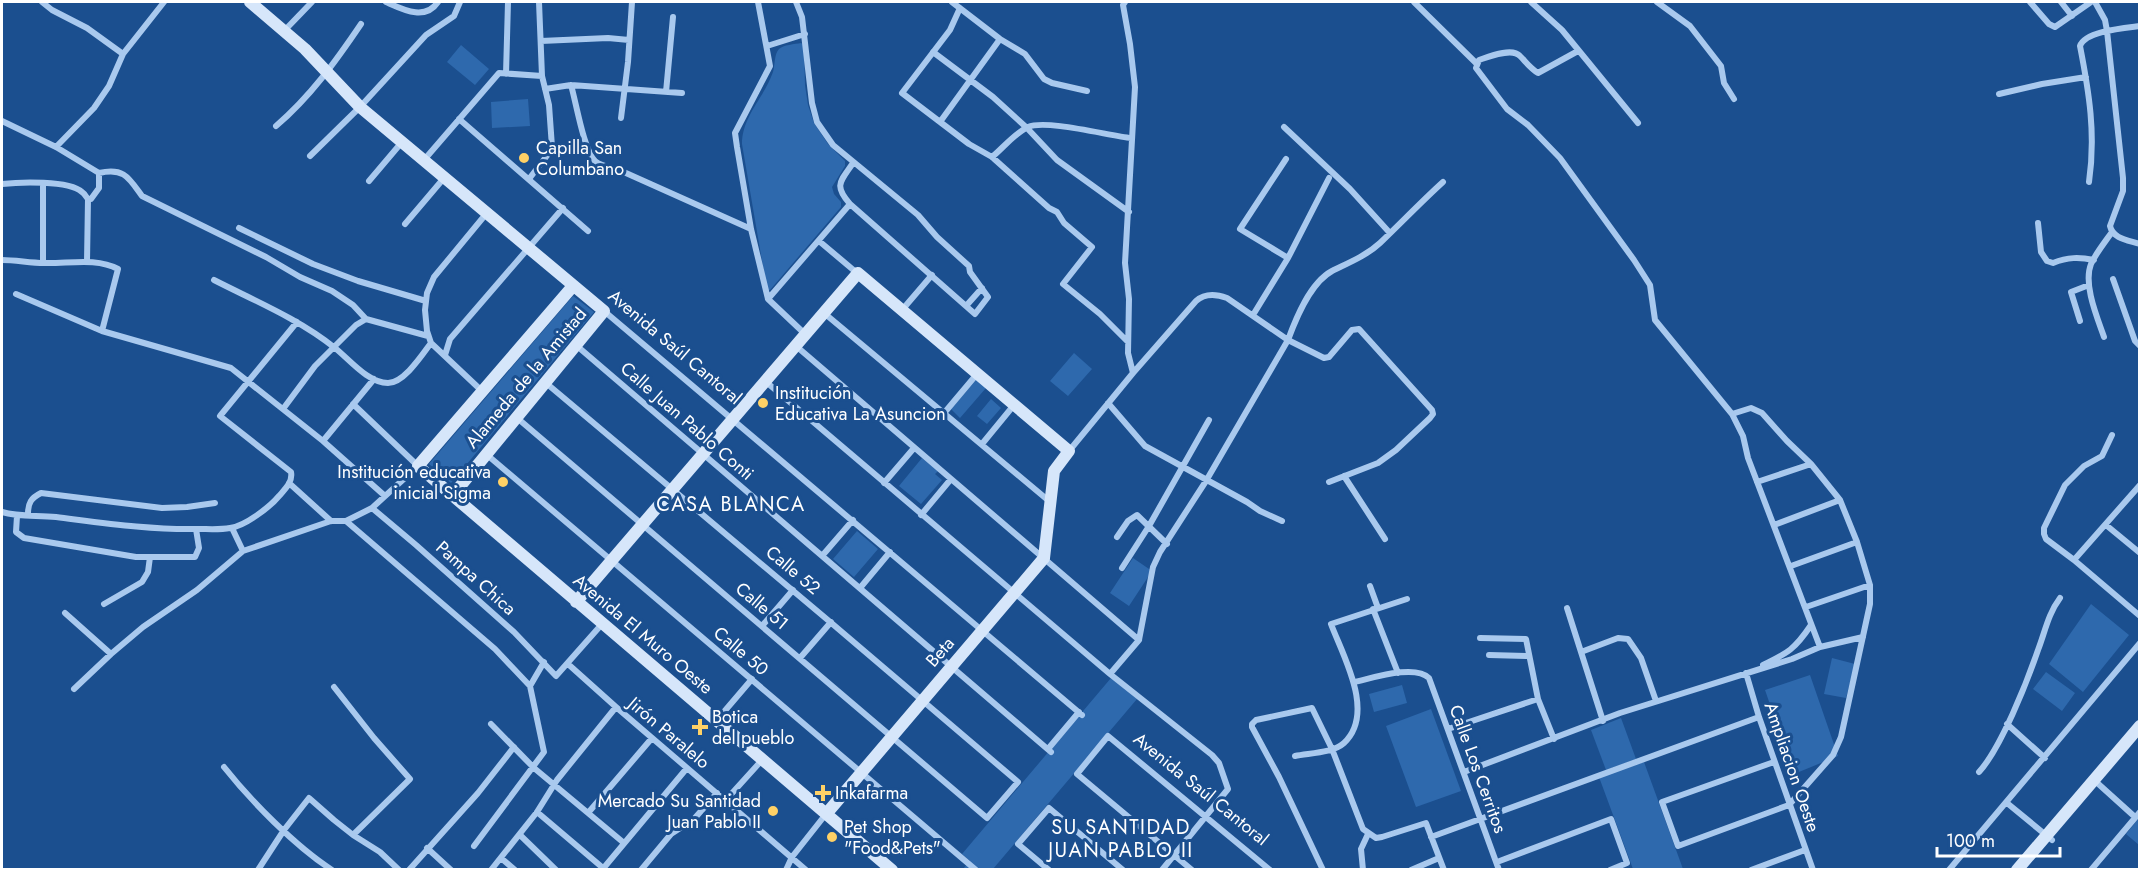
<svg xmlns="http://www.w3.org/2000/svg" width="2141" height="871" font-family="Jost,sans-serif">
  <rect width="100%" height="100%" fill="#1b4f8f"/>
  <path fill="#2e69ad" d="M801,43l3,2 1,40 3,20 6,18 14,21 17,17v5l-13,21 2,7 7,8v5l-71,83h-3l-25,-146c0,-28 22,-46 31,-72 2,-6 1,-18 6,-23 4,-4 16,-5 22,-6z
    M461,45l28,24 -14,16 -28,-23z
    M528,99l2,27 -38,2 -1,-26z
    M573,296l21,16 -143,171 -22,-19z
    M1074,353l18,16 -24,27 -18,-15z
    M976,380l10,8 -26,30 -9,-9z
    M991,399l10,9 -14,16 -10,-8z
    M922,458l16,13 -3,3 7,6 -21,24 -22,-18z
    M857,531l21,18 -24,28 -21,-18z
    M1133,558l19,13 -23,35 -19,-13z
    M2091,604l38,31 -46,57 -34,-28z
    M1832,658l23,6 -9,34 -22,-4z
    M2046,672l29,21 -13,18 -29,-22z
    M1810,675l28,81 -44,18 -29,-84z
    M1111,678l26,21 -144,170h-30l7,-8 -8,-7z
    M1402,685l5,18 -33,9 -5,-18z
    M1431,709l30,82 -45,16 -30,-81z
    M1621,718l15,41 -30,11 -15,-40z
    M1644,762l39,107h-50l-34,-92z
    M2139,818v27l-13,-11z"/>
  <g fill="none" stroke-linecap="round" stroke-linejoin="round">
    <path stroke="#a9c9ee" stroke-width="6" d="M42,2l10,8 35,18 36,26
      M386,2c18,8 39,19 52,0
      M758,2l12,64 -35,67 2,14 14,82 17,70 37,35
      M796,2l6,15 10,86 5,19 16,23 85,70 19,22 32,29 1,6 18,25 -13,17 -125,-110c-17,-19 -9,-23 3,-41
      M952,2l48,37 25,15 19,25 8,4 35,8
      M1125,2l-2,3 7,39 5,43 -10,176 4,36 -1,54 5,20
      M1414,2l62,61
      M1531,2l31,28 76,93
      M1657,2l33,24 31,40 3,17 10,16
      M2030,2l19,22 6,3 36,-25
      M2061,2l11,14
      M2095,2l10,18 2,11 16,147v13l-13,35c3,13 18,14 30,18
      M960,8l-10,22 -48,63 67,51 23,13 57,51 8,4 7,11 28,24 -29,37 37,30 28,28
      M284,31l28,-29
      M541,41l67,-3 21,2
      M767,46l38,-12
      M1578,51l-40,22c-8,-5 -12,-11 -18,-17 -8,-9 -32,1 -41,4l-3,8 31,41 21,16 32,33 74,102 16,25 5,35 77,94 11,22 5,22 72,189
      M933,52l60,45 34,31 30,32 72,52
      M506,74l2,-72
      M571,85c5,17 13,66 24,76 6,5 15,6 22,8l134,60
      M545,89l26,-4 111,8
      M666,92l7,-75
      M1999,94l43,-10 44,-7
      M621,118l7,-56 4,-60
      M459,119l129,112
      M2,121l54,26 43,26v15l-8,11h-3
      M940,122l60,-83
      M276,126c34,-29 60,-65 85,-102
      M1284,127l66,62 39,43
      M56,147l38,-39 15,-22 14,-32 41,-52
      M310,156l50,-49 66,-72 28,-19 6,-14
      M992,157c11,-9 23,-24 36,-30 18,-8 82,9 103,11
      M1286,159l-46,70 48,29
      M424,160l75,-87 43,3 -3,-74
      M99,173c25,-6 30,5 43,23l124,61 34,20 32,14 21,14 13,14 62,17
      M529,179l20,-26 3,-6 -3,-42 -7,-29
      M369,181l33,-39
      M2089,182c7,-48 0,-90 -9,-136 5,-15 45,-18 60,-20
      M43,183v80
      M2,184c17,-2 67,-4 80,8 3,2 4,5 6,7l-1,63
      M2038,223l3,29 6,9 6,2c15,-6 26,-6 41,-3
      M405,224l39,-46
      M239,228l74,36 45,17 68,20
      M819,241l38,32
      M2,260c14,0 28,3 42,3 23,1 52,-6 74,6l-16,62
      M2113,279l22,62 5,5
      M214,280c41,21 85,39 121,68 15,12 33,35 53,35 16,0 34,-28 43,-40
      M16,294l86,37 129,37 92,73 62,55
      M768,299l82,-95
      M966,306l16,-18
      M902,310l30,-35
      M604,311l478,404
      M824,313l225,188
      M1253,315l35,-57 41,-80
      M2080,321l-9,-29 18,-7
      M2104,337c-7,-20 -21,-53 -13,-73 5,-11 14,-22 21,-32
      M577,346l474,406
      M796,346l343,294
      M445,355l5,-16 113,-131
      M765,381l345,293 102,81 7,8 9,26 -66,81
      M483,392l-52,-49 -4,-12 -2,-21 2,-17 7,-16 52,-63
      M1108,403l37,43 102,56 13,9 22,10
      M283,409l32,-43 41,-41 10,-6
      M945,412l32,-38
      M1732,414l19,-6 11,5 25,28 24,23 29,36 17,42 13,43v19l-29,133 -8,18 -44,50 -111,41 -16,-44 112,-40
      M516,417l471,401 31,-36 -189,-161 -283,-238
      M2112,435l-10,21 -18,10 -19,19 -21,43v6l2,5 28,21 66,56
      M323,441l51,-62
      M982,444l32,-39
      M1069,451l64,-78 63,-72c9,-8 20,-7 31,-3l61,42 36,18 5,-1 23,-27 7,-1 73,81 1,4 -3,4 -34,32 -18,13 -49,19
      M486,454l490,416
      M1344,476l41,63
      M1757,482l54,-18
      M289,483l42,38
      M884,483l30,-35
      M372,508l44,37 98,87 42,44 46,-52
      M2,512c17,5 35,3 54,5 48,6 94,13 142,12 10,0 22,1 32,-1 15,-2 40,-21 49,-32 6,-7 14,-14 12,-24l-71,-56 77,-94
      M28,514c0,-11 3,-16 13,-21l121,15 25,-1 28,-4
      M921,515l30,-36
      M17,516l-1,16 8,6 112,19h59l4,-9 -3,-19
      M346,521l149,128 35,37 14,66 -70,94
      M1774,525l66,-25
      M2106,525l34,28
      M232,528l11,23
      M1117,537l11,-16 9,-6 30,29
      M822,556l31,-36
      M2074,560l66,-75
      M1791,566l66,-24
      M1122,568l27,-42 60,-106
      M1370,586l8,22
      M860,588l30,-36
      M104,604l38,-22 6,-10 2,-15
      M1806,607l64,-22
      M1567,608l36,113
      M1373,609l25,64
      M65,613l46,41
      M762,626l31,-36
      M1480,638l46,1 12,60 16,40
      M1581,652l37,-14 10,1 13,19 15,43
      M1489,655l39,1
      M800,658l31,-36
      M568,664l48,43 190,163
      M1763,665c25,-12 32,-16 48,-40
      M1746,673l13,44 54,153
      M1110,674l29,-34 14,-73 7,-15 46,-71 82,-141c8,-22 22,-57 44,-69 16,-8 34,-15 48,-28 21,-20 41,-41 63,-61
      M1354,682c19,-4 61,-18 75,-4l70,192
      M530,686l14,-24
      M334,687l40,51 36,41 -57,56
      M74,689l37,-35 32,-27 54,-37 46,-39 88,-30h15l26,-13 46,-42 -65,-62
      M717,720l35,-41
      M491,724l43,44 90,75
      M2007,724l38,34
      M1448,729l90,-30
      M1048,749l31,-37
      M1295,756c14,-3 38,-3 49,-13 32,-30 -1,-87 -13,-119l76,-25
      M224,767c27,34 71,79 108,103
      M1464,772l156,-59 172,-54 28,-12 43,-10
      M1979,772c22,-24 48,-90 59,-122 7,-18 10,-36 22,-52
      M2094,780l41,37
      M725,801l38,-42
      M2007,803l45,37
      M537,812l66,56
      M588,813l64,-75
      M520,835l36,35
      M1431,837l328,-120
      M427,848l24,22
      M501,858l14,12
      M1497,862l114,-43 16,44 -17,7
      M258,870l26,-40 25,-32 25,22 19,15 27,17 19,18
      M409,870l69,-77 36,-46
      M491,870l46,-58 20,-32 59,-73
      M602,870l85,-102
      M641,870l30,-36 23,-15 23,-26
      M786,870l6,-13 34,-43
      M1049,870l-31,-26 31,-36 74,62
      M1192,870l-115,-96 31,-38 162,134
      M1323,870l-44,-93 -27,-50v-3l4,-4 56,-12 20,41 31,80 13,9 6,-1 44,-14 18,47
      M1363,870l-2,-21 7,-15
      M1411,870l28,-12
      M1751,870l54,-20
      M1949,870l191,-227
      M2091,870l49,-58"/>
    <path stroke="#d6e6fa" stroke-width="12" d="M250,2l55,47 55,58 244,204 -151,184
      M573,286l-155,180 474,404
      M576,602l282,-329 211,178 -15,20 -10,87 -217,255
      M2017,870l123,-144"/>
  </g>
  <g fill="#ffd166" stroke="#1b4f8f" stroke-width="2">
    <circle cx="524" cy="158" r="6"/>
    <circle cx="763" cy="403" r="6"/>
    <circle cx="503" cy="482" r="6"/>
    <path d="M697 718h6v6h6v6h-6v6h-6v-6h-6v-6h6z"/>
    <path d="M820 784h6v6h6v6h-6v6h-6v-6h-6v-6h6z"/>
    <circle cx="773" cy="811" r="6"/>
    <circle cx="832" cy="837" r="6"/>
  </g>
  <g text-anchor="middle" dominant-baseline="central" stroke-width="6" stroke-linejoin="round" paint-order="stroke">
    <g font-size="18" fill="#fff" stroke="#1b4f8f" text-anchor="start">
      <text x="536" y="148">Capilla San<tspan x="536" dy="21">Columbano</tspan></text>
      <text x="775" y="393">Institución<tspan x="775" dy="21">Educativa La Asuncion</tspan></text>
      <text x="491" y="472" text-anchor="end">Institución educativa<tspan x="491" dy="21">inicial Sigma</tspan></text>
      <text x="712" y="717">Botica<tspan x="712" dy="21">del pueblo</tspan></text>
      <text x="835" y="793">Inkafarma</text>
      <text x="761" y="801" text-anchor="end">Mercado Su Santidad<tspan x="761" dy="21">Juan Pablo II</tspan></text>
      <text x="844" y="827">Pet Shop<tspan x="844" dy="21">"Food&amp;Pets"</tspan></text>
    </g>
    <g font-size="18" fill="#fff" stroke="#1b4f8f">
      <text transform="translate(675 347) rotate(40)">Avenida Saúl Cantoral</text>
      <text transform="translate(526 378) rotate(-50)">Alameda de la Amistad</text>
      <text transform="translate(687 421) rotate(41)">Calle Juan Pablo Conti</text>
      <text transform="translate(793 570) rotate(40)">Calle 52</text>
      <text transform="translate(476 578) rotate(42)">Pampa Chica</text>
      <text transform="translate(762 606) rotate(40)">Calle 51</text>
      <text transform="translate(643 634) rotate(40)">Avenida El Muro Oeste</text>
      <text transform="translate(741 651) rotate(40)">Calle 50</text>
      <text transform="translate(940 652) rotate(-49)">Beta</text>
      <text transform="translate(669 733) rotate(40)">Jirón Paralelo</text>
      <text transform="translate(1792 767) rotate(71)">Ampliacion Oeste</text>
      <text transform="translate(1478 769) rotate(70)">Calle Los Cerritos</text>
      <text transform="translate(1201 789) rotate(39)">Avenida Saúl Cantoral</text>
    </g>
    <g font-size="20" letter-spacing="1.5" fill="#fff" stroke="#1b4f8f">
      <text x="731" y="504">CASA BLANCA</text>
      <text x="1121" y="827">SU SANTIDAD<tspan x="1121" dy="23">JUAN PABLO II</tspan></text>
    </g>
  </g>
  <rect width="2141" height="871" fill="none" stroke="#ffffff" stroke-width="6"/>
  <path d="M1937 847v9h123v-9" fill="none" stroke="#ffffff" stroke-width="3"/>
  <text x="1946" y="847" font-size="18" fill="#ffffff" stroke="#1b4f8f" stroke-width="4.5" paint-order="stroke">100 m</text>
</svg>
